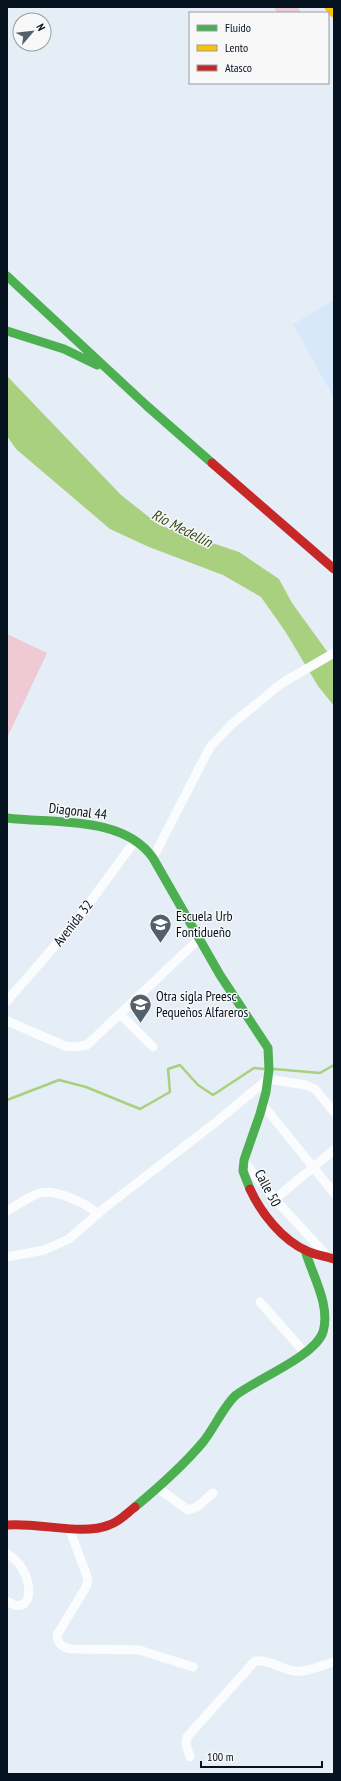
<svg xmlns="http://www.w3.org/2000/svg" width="341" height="1781" font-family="'PT Sans Narrow',sans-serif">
  <rect width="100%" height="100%" fill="#e5edf6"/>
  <path fill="#d6e8fa" d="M334,300v98l-41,-74z"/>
  <path fill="#efc9d3" d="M274,7h24l3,6h-24z
    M7,634l40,19 -40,85z"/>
  <path fill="#a8d07e" d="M7,374l1,3 113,118 38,30 80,27 40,27 13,24 42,58v45l-16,-20 -33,-55 -24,-34 -38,-22 -74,-28 -39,-18 -94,-80 -9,-13z"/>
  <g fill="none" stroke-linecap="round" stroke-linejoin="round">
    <path stroke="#a8d07e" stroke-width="2.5" d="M274,1069l46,4 14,-8
      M7,1100l52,-20 27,7 54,22 30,-17 -2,-23 12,-4 18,20 15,10 41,-27 11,1"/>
    <path stroke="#fbfcfe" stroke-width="9" d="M154,856l56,-109 22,-23 50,-41 52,-30
      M7,1001l66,-76 62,-84
      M120,1014l33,33
      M7,1021l58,25 10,1 12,-2 112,-106
      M263,1105l71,88
      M243,1161l32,38 52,57
      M275,1199l59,-49
      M7,1211c10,-6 20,-13 30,-17 16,-7 49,9 61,20
      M7,1257l37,-7 25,-11 33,-29 114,-88 52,-43 38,6 9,4 19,23
      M260,1302l45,51
      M158,1488l30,22 9,-3 16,-14
      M69,1528l19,51 -2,8 -29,48c1,9 5,13 15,14l67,1 54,17
      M7,1554c28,14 30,67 0,47
      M190,1757l-4,-13 1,-7 68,-76c13,-2 26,8 39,10 13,2 28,-6 40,-9"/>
    <path stroke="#4caf50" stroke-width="9" d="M7,276l140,130 65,57
      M7,331l57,18 33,16
      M7,818c46,6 116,-3 146,40l67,117 48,73 1,22 -3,22 -6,22 -16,46 -1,11 7,18
      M135,1507c24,-20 48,-41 68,-65 10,-12 22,-38 33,-47 21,-16 79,-39 87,-63 8,-27 -11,-57 -18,-82"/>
    <path stroke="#ffc107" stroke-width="9" d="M329,7l5,6"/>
    <path stroke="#c62828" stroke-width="9" d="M212,463l122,106
      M250,1189c11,24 32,51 57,62 8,4 18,5 27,8
      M7,1525c30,-3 76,11 102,0 10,-3 18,-12 26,-18"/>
  </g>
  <defs>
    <symbol id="school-pin" viewBox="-11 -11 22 30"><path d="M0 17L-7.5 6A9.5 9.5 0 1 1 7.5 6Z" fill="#535f6a" stroke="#f8f8f8"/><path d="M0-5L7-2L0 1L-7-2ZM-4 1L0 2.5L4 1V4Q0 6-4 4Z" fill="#fff"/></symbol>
  </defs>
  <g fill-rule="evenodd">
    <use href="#school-pin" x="148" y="912" width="25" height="34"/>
    <use href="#school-pin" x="128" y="992" width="25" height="34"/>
  </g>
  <g text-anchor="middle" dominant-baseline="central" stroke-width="3" stroke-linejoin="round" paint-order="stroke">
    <g font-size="14" fill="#05121f" stroke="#f8f8f8">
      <text transform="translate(78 811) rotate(7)">Diagonal 44</text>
      <text transform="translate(73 923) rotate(-52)">Avenida 32</text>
      <text transform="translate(268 1188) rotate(62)">Calle 50</text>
    </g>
    <g font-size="14" fill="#05121f" stroke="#f8f8f8" text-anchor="start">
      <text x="176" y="916">Escuela Urb<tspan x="176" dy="16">Fontidueño</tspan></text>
      <text x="156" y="996">Otra sigla Preesc<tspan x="156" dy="16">Pequeños Alfareros</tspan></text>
    </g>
    <g font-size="15" font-style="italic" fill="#364b1c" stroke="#f8f8f8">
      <text transform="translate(182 528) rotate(27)">Río Medellín</text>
    </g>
  </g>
  <rect width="341" height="1781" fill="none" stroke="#05121f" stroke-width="16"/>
  <rect x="189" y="12" width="140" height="72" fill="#f8f8f8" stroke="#979ca1"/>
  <rect x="197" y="25" width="20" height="6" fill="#4caf50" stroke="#979ca1"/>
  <text x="225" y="32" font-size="12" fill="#05121f">Fluido</text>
  <rect x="197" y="45" width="20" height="6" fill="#ffc107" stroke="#979ca1"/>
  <text x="225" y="52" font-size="12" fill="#05121f">Lento</text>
  <rect x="197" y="65" width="20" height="6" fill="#c62828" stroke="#979ca1"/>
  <text x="225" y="72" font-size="12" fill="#05121f">Atasco</text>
  <g transform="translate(32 32) rotate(62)"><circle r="19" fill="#f8f8f8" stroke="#979ca1"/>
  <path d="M0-3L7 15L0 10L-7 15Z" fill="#535f6a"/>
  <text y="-6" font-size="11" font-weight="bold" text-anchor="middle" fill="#05121f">N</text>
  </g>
  <path d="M201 1761v6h121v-6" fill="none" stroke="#05121f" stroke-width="2"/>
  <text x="207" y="1761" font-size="12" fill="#05121f" stroke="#f8f8f8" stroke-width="3" paint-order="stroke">100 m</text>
</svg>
